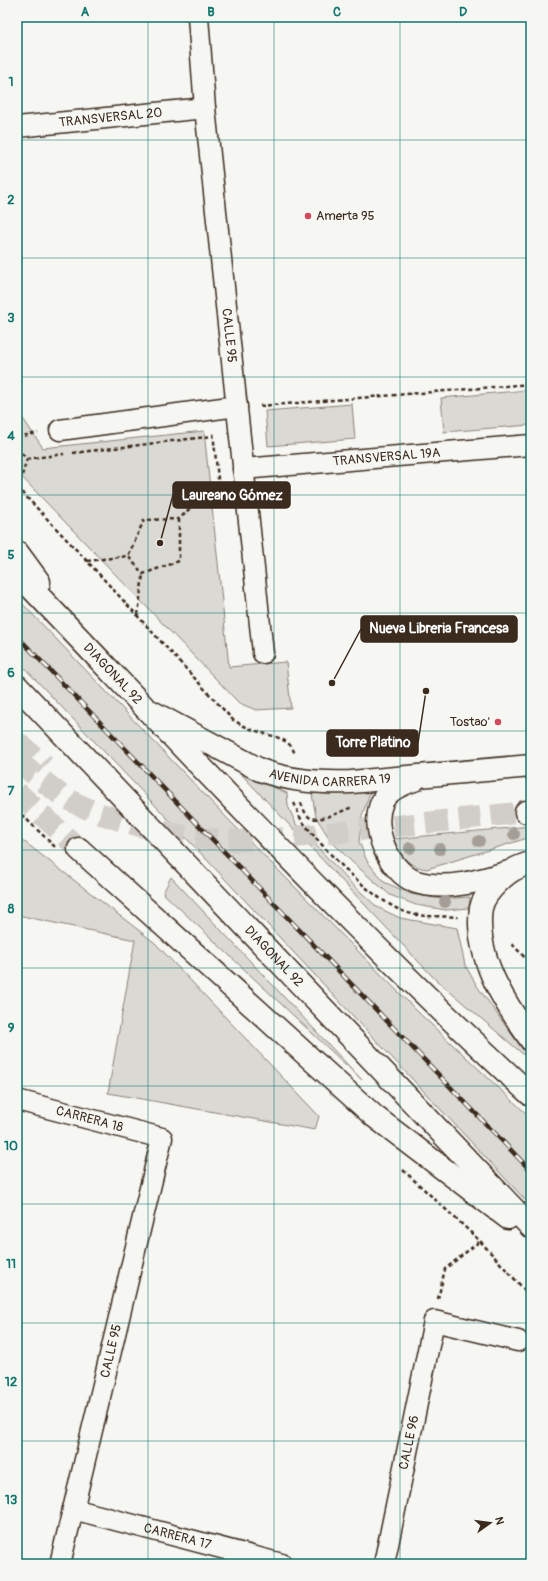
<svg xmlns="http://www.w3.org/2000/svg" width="548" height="1581" font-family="Pangolin,sans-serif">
  <rect width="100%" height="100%" fill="#f6f6f2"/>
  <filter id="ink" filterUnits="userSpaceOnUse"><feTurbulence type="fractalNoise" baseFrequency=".025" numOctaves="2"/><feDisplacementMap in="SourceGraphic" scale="8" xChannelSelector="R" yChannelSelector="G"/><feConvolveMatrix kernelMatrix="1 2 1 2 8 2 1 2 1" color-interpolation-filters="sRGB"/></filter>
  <g filter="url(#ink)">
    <path fill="#dad9d3" stroke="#8a8278" d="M528,390l2,35 -86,7 -3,-34z
      M352,404l3,35 -87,7 -3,-35z
      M17,410l26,38 161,-17 25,236 57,-5 5,46 -35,2 -17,-7 -222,-231z
      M17,598l208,218 194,197 112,105v88l-323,-345 -191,-201z
      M227,759l32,22 28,12 1,13 8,18 53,57 28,26 23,11 57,10 8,37 12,21 54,75 -96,-82z
      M372,787l-10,29 -3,26 8,19 17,21 27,12 30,5 29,-2 -1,11 -23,2 -30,-5 -26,-10 -38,-33 -21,-21 -15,-24 -4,-23z
      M531,826v11l-104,32c-17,-2 -29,-13 -34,-30z
      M17,836l138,107 164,173 -4,14 -207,-37 27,-153 -118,-25z
      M171,877l191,203 -199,-187z"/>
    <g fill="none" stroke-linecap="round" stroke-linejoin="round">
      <path stroke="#d1cdc8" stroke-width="22" stroke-dasharray="22 11" stroke-linecap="butt" d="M17,742l28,24
        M17,761l44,34 18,10 19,8 42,13 48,11 49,4 39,-2 250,-27
        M17,792l62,57"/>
      <defs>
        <g id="street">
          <path id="s1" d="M198,17l7,91 58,545"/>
          <path id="s2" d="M17,127l188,-19"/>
          <path d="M60,430l177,-24"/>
          <path id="s3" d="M243,469l288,-24"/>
          <path id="s4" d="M17,1100l145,38 -102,426"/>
          <path id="s5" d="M73,1509l209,55"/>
          <path id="s6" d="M384,1564l50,-243 84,20"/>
        </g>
        <g id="secondary">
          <path id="s7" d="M150,711l110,59c30,11 59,13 91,12l180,-16"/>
          <path d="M414,780c-12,4 -27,10 -32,22 -12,26 7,70 34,80 30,9 64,-1 93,-10"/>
          <path d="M531,863c-15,4 -23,9 -34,20 -7,7 -14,15 -16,25 -1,5 -1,11 -1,16 1,43 27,82 51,116"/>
        </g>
        <g id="primary">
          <path d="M17,552l22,30"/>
          <path id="s8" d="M17,573c169,177 334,357 514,522"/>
          <path id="s9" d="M17,686l514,541"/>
          <path d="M526,812h5"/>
          <path d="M79,849l295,267 134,102"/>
        </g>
      </defs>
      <use href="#street" stroke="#3b2a1e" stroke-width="23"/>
      <use href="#secondary" stroke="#3b2a1e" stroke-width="25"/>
      <use href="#primary" stroke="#3b2a1e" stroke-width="25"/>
      <path stroke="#3b2a1e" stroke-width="2.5" stroke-dasharray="4 3" stroke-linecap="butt" d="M260,406l271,-22
        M17,437l21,-4
        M17,448l10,11 -9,29
        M73,453l141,-17
        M27,459l37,-5
        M17,487l70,74 146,159c9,5 18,10 27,12 14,5 31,6 35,23
        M179,519v42l-36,13 -15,-18 16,-36 35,-1 26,-25 14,-6 -6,-55
        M87,561l41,-5
        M138,615l5,-41
        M294,803c3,6 5,14 9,19 21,28 75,85 109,92 14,3 31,2 46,3
        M301,803c2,5 4,11 8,14 10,6 33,-6 43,-10
        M17,810l38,37
        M512,944l19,20
        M403,1170l77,71 51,56
        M438,1299l7,-30 35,-28"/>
      <use href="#street" stroke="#f6f6f2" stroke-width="20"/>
      <use href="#secondary" stroke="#f6f6f2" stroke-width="22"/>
      <use href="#primary" stroke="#f6f6f2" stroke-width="22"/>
      <defs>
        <path id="rail" d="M17,636l514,535"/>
      </defs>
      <use href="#rail" stroke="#3b2a1e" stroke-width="4.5"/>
      <use href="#rail" stroke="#f6f6f2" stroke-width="3" stroke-dasharray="9" stroke-linecap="butt"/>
    </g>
    <g fill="#a59e96">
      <circle cx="514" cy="834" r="6"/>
      <circle cx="479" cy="841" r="6"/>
      <circle cx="410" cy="848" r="6"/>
      <circle cx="440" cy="849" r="6"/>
      <circle cx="445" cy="902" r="6"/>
    </g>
  </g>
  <path fill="none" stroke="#0f766e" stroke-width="1" stroke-opacity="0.55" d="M148,17v1547M274,17v1547M400,17v1547M17,140h514M17,258h514M17,377h514M17,495h514M17,613h514M17,731h514M17,850h514M17,968h514M17,1086h514M17,1204h514M17,1323h514M17,1441h514"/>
  <g fill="#d1495b" stroke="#f6f6f2" stroke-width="1.5">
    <circle cx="308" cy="216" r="4"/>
    <circle cx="498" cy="722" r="4"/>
  </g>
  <g text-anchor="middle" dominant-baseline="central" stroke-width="3.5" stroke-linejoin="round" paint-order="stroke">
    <g font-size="13" fill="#3b2a1e" stroke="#f6f6f2">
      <text stroke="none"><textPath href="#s2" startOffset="94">TRANSVERSAL 20</textPath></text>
      <text stroke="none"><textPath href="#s1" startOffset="320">CALLE 95</textPath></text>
      <text stroke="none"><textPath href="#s3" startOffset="144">TRANSVERSAL 19A</textPath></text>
      <text stroke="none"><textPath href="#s8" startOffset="139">DIAGONAL 92</textPath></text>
      <text stroke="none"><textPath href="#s7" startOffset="196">AVENIDA CARRERA 19</textPath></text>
      <text stroke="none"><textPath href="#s9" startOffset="373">DIAGONAL 92</textPath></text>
      <text stroke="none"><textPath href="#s4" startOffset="75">CARRERA 18</textPath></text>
      <text transform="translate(111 1351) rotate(-77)">CALLE 95</text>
      <text stroke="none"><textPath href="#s6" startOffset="124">CALLE 96</textPath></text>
      <text stroke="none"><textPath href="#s5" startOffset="108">CARRERA 17</textPath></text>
    </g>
    <g font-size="13" fill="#3b2a1e" stroke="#f6f6f2" text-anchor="start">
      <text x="316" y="216">Amerta 95</text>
      <text x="490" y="722" text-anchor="end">Tostao'</text>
    </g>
  </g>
  <path fill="none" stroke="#3b2a1e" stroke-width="1.5" d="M160 543L173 495M332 683L361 629M426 691L418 743"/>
  <g fill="#3b2a1e" stroke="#f6f6f2" stroke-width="1.5">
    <circle cx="160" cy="543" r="4"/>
    <circle cx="332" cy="683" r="4"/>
    <circle cx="426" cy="691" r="4"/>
  </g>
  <g fill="#3b2a1e" stroke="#3b2a1e" stroke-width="1.5">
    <rect x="173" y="482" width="117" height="26" rx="4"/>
    <rect x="361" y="616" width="156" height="26" rx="4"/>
    <rect x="327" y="730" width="91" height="26" rx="4"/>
  </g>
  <g font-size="14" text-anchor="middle" font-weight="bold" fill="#fff">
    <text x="232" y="500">Laureano Gómez</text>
    <text x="439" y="633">Nueva Libreria Francesa</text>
    <text x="373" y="747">Torre Platino</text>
  </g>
  <rect width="548" height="1581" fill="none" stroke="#f6f6f2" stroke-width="44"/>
  <g transform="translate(490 1523) rotate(76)" stroke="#f6f6f2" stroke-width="3" paint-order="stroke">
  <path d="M0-3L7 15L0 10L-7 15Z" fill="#3b2a1e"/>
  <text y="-6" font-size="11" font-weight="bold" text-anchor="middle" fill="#3b2a1e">N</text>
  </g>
  <rect x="22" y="22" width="504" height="1537" fill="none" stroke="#0f766e" stroke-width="1.5"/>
  <g font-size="13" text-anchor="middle" font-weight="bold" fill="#0f766e">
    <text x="85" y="16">A</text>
    <text x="211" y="16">B</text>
    <text x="337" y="16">C</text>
    <text x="463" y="16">D</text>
    <text x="11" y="86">1</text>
    <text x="11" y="204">2</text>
    <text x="11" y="322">3</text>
    <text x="11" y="440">4</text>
    <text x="11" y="559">5</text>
    <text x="11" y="677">6</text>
    <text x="11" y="795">7</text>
    <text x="11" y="913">8</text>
    <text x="11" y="1032">9</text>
    <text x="11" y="1150">10</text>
    <text x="11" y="1268">11</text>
    <text x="11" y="1386">12</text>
    <text x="11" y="1504">13</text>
  </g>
</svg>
